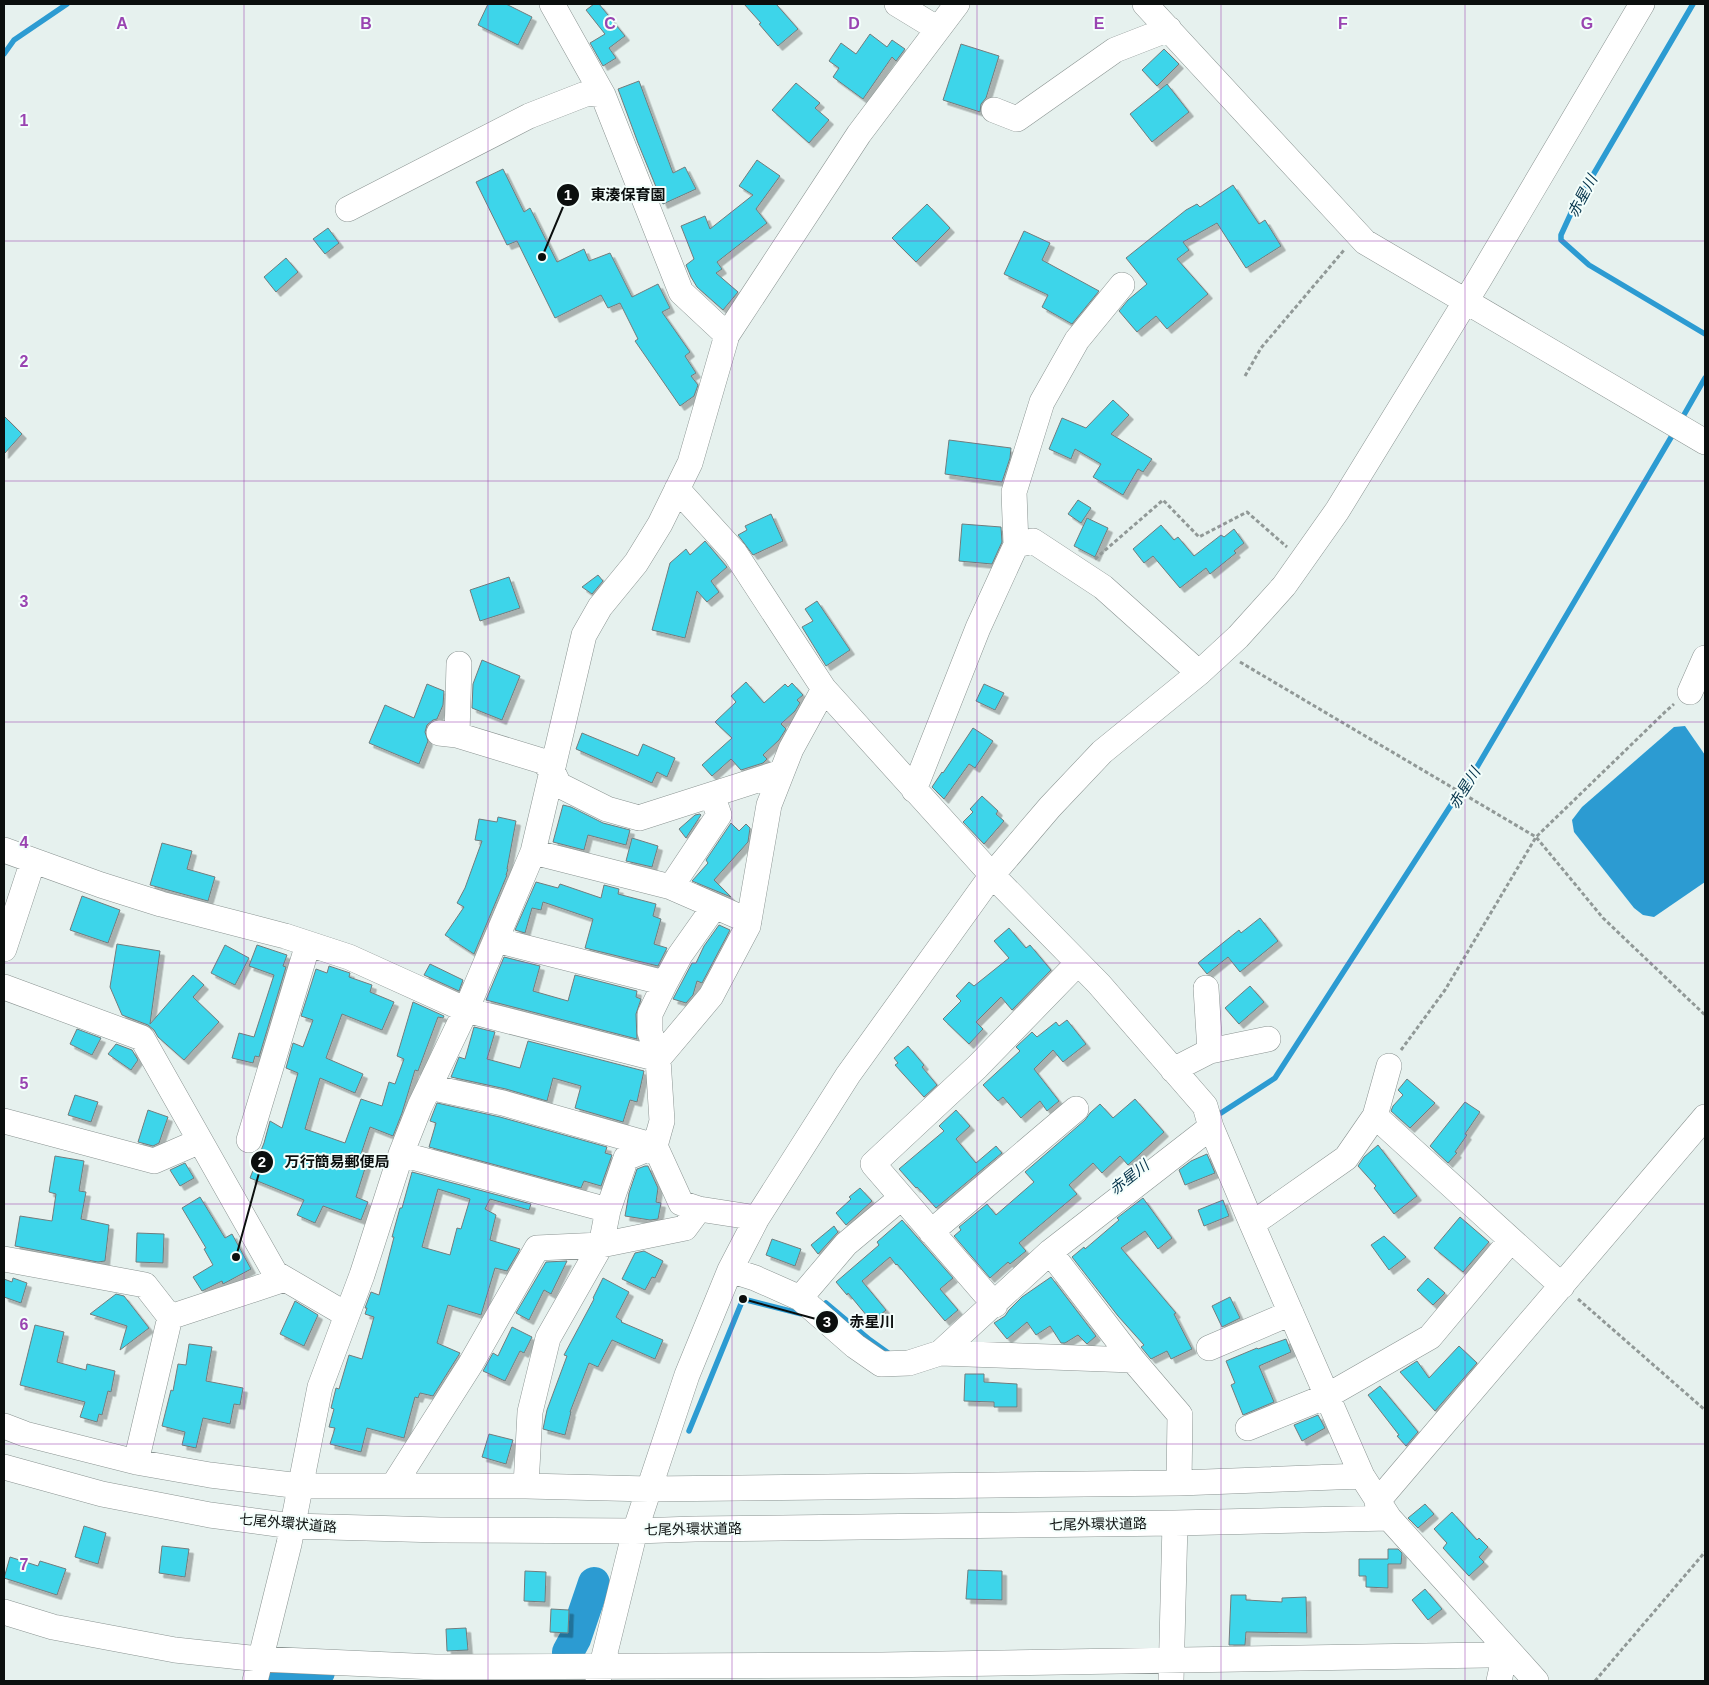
<svg xmlns="http://www.w3.org/2000/svg" width="1709" height="1685" font-family="Helvetica,'Noto Sans JP',sans-serif">
  <defs>
    <filter id="shadow"><feDropShadow dx="4.5" dy="4.5" stdDeviation="0" flood-color="#0004"/></filter>
  </defs>
  <rect width="100%" height="100%" fill="#e6f1ee"/>
  <path fill="#2c9bd2" d="M1685,726l20,29v127l-51,35 -11,-2 -9,-7 -60,-76 -2,-12 10,-13 92,-80z"/>
  <g fill="none" stroke-linecap="round" stroke-linejoin="round">
    <path stroke="#2c9bd2" stroke-width="5.5" d="M1693,4l-121,207 -11,24v5l28,25 116,69
      M4,54l10,-14 53,-36
      M1681,420l24,-42
      M1221,1113l54,-35 178,-276 14,-18 206,-350
      M826,1303l44,37 21,15
      M689,1431l54,-132 59,15"/>
    <path stroke="#2c9bd2" stroke-width="32" d="M568,1652l7,-13 19,-56
      M268,1681v-2l8,-8 43,1"/>
  </g>
  <path fill="#3cd5ea" stroke="#727c7d" fill-rule="evenodd" filter="url(#shadow)" d="M488,4h18l26,13 -14,28 -40,-20z
    M594,4h5l26,32 -16,12 7,10 -13,8 -13,-23 15,-9 -19,-24z
    M744,4h32l22,25 -20,17 -19,-22 2,-1z
    M870,34l17,13 5,-7 13,9 -9,12 -4,-4 -29,42 -30,-22 6,-9 -10,-7 12,-18 15,11z
    M961,44l38,12 -13,42 -5,6 -1,8 -37,-12z
    M1164,49l15,15 -22,22 -15,-16z
    M639,81l34,92 12,-6 11,22 -33,15 -25,-61 -20,-54z
    M796,83l24,20 -5,5 14,12 -20,23 -37,-33z
    M1167,84l22,28 -37,30 -22,-28z
    M757,160l23,16 -24,33 11,14 -50,39 5,7 -6,4 22,19 -15,18 -26,-23 -6,-10 -5,-12 8,-6 -13,-33 24,-10 5,13 43,-34 -14,-9z
    M503,169l21,43 6,-4 27,54 27,-13 5,12 21,-8 22,44 26,-13 12,24 -8,4 28,40 -5,4 11,17 -5,3 7,9 -4,11 -14,10 -45,-65 3,-2 -18,-36 -12,5 -7,-13 -46,23 -38,-77 -10,4 -31,-63z
    M1233,185l26,39 6,-4 16,26 -35,22 -29,-45 -34,19 6,8 -12,9 31,35 -41,35 -11,-13 -19,16 -18,-21 9,-11 19,-16 -21,-26 60,-48 11,-6 3,3z
    M927,204l23,24 -34,34 -24,-24z
    M328,228l11,15 -14,11 -12,-15z
    M1024,231l26,12 -8,17 57,31 -27,33 -30,-17 6,-12 -44,-21z
    M286,258l12,14 -22,20 -12,-15z
    M1113,400l16,15 -18,19 41,25 -9,13 -5,-3 -15,26 -30,-18 8,-13 -26,-15 -4,10 -22,-10 13,-31 24,10z
    M4,416l18,18 -18,20z
    M949,440l62,8 -1,10 -8,24 -57,-8z
    M1078,500l13,8 -10,15 -13,-9z
    M771,514l12,27 -30,14 -15,-20 9,-5 -2,-4z
    M1087,518l21,10 -13,29 -21,-11z
    M962,524l39,3 1,15 -10,22 -33,-3z
    M1161,525l13,15 4,-3 16,19 27,-21 3,2 10,-8 10,14 -10,8 2,2 -26,21 -4,-6 -26,20 -27,-32 -9,7 -11,-14z
    M705,541l22,26 -16,14 8,11 -12,10 -10,-11 -12,47 -33,-8 18,-67 16,-14 4,6z
    M598,575l5,6 -11,13 -10,-7z
    M509,577l11,31 -40,13 -10,-31z
    M817,601l33,49 -24,16 -24,-39 11,-6 -8,-12z
    M482,660l38,16 -18,44 -30,-12 1,-24z
    M746,682l18,21 21,-19 3,3 4,-4 11,12 -6,5 3,3 -5,8 -14,13 5,5 -7,11 -16,15 4,4 -4,4 -22,7 -10,-11 -19,17 -10,-11 30,-27 -17,-16 21,-20 -5,-6z
    M427,684l17,7 -1,14 -6,14 -4,1 -6,5 -2,7 3,9 -9,23 -50,-21 16,-38 29,13z
    M984,684l20,9 -9,17 -19,-9z
    M973,728l20,13 -18,27 -6,-4 -25,35 -12,-12 10,-15 1,1z
    M582,733l56,23 5,-12 32,14 -8,19 -10,-5 -5,11 -76,-34z
    M982,796l16,15 -2,3 8,7 -20,23 -21,-22 10,-10 -3,-3z
    M563,805l8,2 32,16 27,7 -4,15 -38,-10 -4,15 -31,-8z
    M700,814l1,1 -15,23 -7,-9 16,-14z
    M498,817l18,4 -9,48h1l-2,6h1l-33,79 -29,-19 19,-28 -7,-4 8,-15 17,-47 -7,-1 4,-21 18,3z
    M731,823l8,8 7,-7 4,4 -2,14 -34,38 17,17 -39,-16 16,-18 -2,-3z
    M632,838l26,8 -6,21 -26,-6z
    M162,843l30,8 -5,18 28,8 -7,24 -58,-16z
    M536,882l22,6 2,-4 41,14 3,-13 15,4 -1,5 38,10 -3,12 8,3 -7,25 13,4 -9,18 -73,-18 8,-29 -50,-17 -2,8 -9,-2 -7,25 -10,-3z
    M82,896l38,14 -12,33 -38,-13z
    M1260,918l18,23 -38,31 -12,-15 -21,17 -9,-11 41,-33 2,3z
    M719,925l11,5 -28,53 -5,-2 -4,14 -7,8 -13,-4 19,-36h4l8,-17z
    M1009,928l17,20 4,-3 21,25 -39,40 -11,-13 -25,25 7,7 -14,15 -26,-25 18,-18 -5,-5 13,-14 5,4 35,-28 -15,-17z
    M117,944l43,7 -10,73 43,-49 11,10 -11,12 26,25 -35,38 -26,-23 -4,-7 -6,-5 -26,-10 -12,-28z
    M225,945l24,13 -14,27 -24,-12z
    M257,945l30,10 -4,11 3,1 -27,90 -4,-1 -2,7 -21,-5 7,-25 15,4 20,-62 -25,-9z
    M504,957l36,9 -7,25 35,10 7,-26 62,16 -1,6 5,2 -5,15 1,25 -151,-39z
    M430,964l33,16 -4,11 -35,-16z
    M329,966l21,7 -1,4 23,8 -2,7 24,10 -12,28 -40,-16 -16,44 37,16 -8,19 -35,-15 -15,51 40,14 16,-44 21,7 7,-24 6,2 9,-25 -7,-3 16,-54 31,14 -1,2 -5,-1 -20,54 -3,-1 -13,43 -9,23 -23,-9 -10,30 8,2 -12,38 12,5 -7,18 -38,-14 -8,17 -18,-8 7,-15 -54,-22 14,-35 6,-22 12,7 16,-55 -12,-5 7,-25 10,4 10,-27 -12,-4 15,-47 11,4z
    M1250,986l14,16 -25,22 -14,-16z
    M1067,1020l19,24 -23,18 -10,-12 -19,19 25,32 -12,10 -7,-10 -19,17 -18,-21 -5,4 -15,-16 37,-34 -4,-4 16,-15 5,5 19,-15 3,4z
    M474,1027l21,5 -8,27 33,9 8,-27 116,30 -7,31 -7,-2 -7,22 -48,-14 6,-22 -28,-8 -6,23 -41,-12 -55,-12 8,-20 6,2z
    M77,1029l24,9 -9,17 -22,-11z
    M116,1044l16,6 6,10 -7,10 -23,-16z
    M908,1046l16,19 -2,2 15,18 -13,12 -29,-32 3,-2 -4,-5z
    M1407,1079l28,24 -25,25 -19,-17 2,-5 10,-11 -5,-5z
    M75,1095l23,7 -7,20 -23,-7z
    M1135,1099l29,33 -36,33 -8,-9 -18,17 -9,-10 -24,22 8,9 -58,49 7,8 -16,13 -2,-2 -18,16 -36,-42 7,-6 -2,-3 28,-23 9,11 38,-33 -9,-10 60,-52 5,-7 10,-9 13,14z
    M1465,1102l15,10 -15,22 2,1 -12,17 2,1 -9,10 -18,-17z
    M437,1103l63,14 107,30 -2,6 7,2 -11,31 -17,-5 -3,7 -152,-41 7,-24 -6,-2z
    M148,1110l20,7 -9,26 -6,3 -15,-4z
    M956,1110l14,16 -14,13 20,24 20,-17 6,7 -66,55 -19,-21 -1,1 -17,-19 45,-38 -5,-5z
    M1378,1145l39,51 -23,18 -20,-26 2,-2 -18,-20 6,-9z
    M1207,1154l8,19 -30,12 -6,-15 12,-9z
    M55,1156l29,5 -5,30 7,1 -5,27 28,6 -4,36 -7,1 -83,-16 5,-30 32,5 4,-27 -7,-2z
    M185,1163l9,15 -14,8 -10,-16z
    M645,1166h3l10,22 -2,14 5,1 -3,16 -8,1 -25,-4 4,-23 8,-24z
    M412,1172l119,32 -2,6 -39,-11 -5,10 11,6 -6,25 30,9 -13,22 -12,-3 -14,47 -33,-10 -11,38 23,10 -27,43 -13,-3 -2,5 -3,-1 -11,41 -37,-10 -6,24 -31,-8 5,-16 -6,-1 5,-18 -3,-1 5,-20 3,1 10,-34 13,4 12,-42 -9,-3 2,-6h-2l6,-16 8,3 15,-58h-2l8,-29h2zM438,1189l32,10 -9,30 -4,-1 -7,27 -28,-8z
    M860,1188l12,13 -26,24 -10,-12 15,-14 -2,-2z
    M200,1197l25,41 7,-4 19,35 -28,15 -1,-3 -20,10 -9,-14 20,-12 -9,-16 2,-1 -24,-40z
    M1143,1198l29,40 -14,11 -13,-18 -24,17 55,65 -2,1 18,35 -21,10 -4,-8 -16,8 -10,-12 3,-2 -26,-29 -46,-59 12,-10 1,2 34,-29 -2,-2z
    M1223,1200l6,16 -25,10 -6,-16z
    M1460,1217l29,25 -26,30 -29,-24z
    M902,1220l51,58 -13,11 18,21 -13,11 -48,-57 -1,1 -6,-8 -28,24 24,29 -14,12 -24,-29 -1,2 -11,-13 43,-37 -2,-3z
    M834,1226l4,6 -20,22 -7,-9z
    M137,1233l27,1 -1,29 -27,-1z
    M1384,1236l22,21 -17,13 -18,-25z
    M772,1239l29,10 -6,17 -29,-11z
    M644,1251l19,10 -8,17 -3,-1 -7,13 -23,-11 13,-26z
    M567,1261l-16,33 -7,-4 -15,30 -13,-7 30,-51z
    M1051,1277l45,59 -9,8 -9,-9 -13,8h-4l-11,-17 -14,9 -9,-13 -20,17 -13,-16 11,-7 4,-6 13,-13z
    M13,1278l14,5 -6,20 -17,-6v-18l8,3z
    M603,1278l26,14 -13,25 6,4 -1,1 42,18 -8,19 -43,-19 -14,27 -9,-4 -19,49h1l-6,23 -22,-6 4,-19 20,-54 -3,-1 30,-56 -1,-1z
    M1428,1278l17,15 -12,12 -16,-15z
    M116,1294l8,2 25,32 -29,22 7,-24 -37,-12z
    M1230,1297l10,21 -18,9 -10,-21z
    M295,1301l23,14 -14,31 -24,-12z
    M35,1325l29,7 -7,30 29,8 1,-6 28,7 -4,21 -3,-1 -6,24 -3,-1 -2,8 -17,-5 5,-15 -65,-17z
    M512,1327l20,10 -8,16 -4,-2 -15,30 -22,-10 10,-18 5,3z
    M1286,1339l5,13 -32,14 15,36 -31,13 -12,-30 4,-2 -9,-22 31,-13 1,1z
    M189,1344l23,3 -6,34 37,7 -3,17 -6,-1 -4,20 -27,-6 -7,30 -14,-3 3,-13 -23,-6 9,-36 2,1 5,-27 8,1z
    M1459,1346l18,17 -42,48 -35,-39 17,-11 12,17z
    M965,1374h19v8l33,2v23h-23v-5l-30,-1z
    M1380,1386l38,46 -12,14 -9,-10 2,-1 -31,-40z
    M1318,1415l7,13 -23,13 -8,-16z
    M489,1434l24,6 -7,24 -24,-7z
    M1425,1504l9,10 -16,14 -10,-10z
    M1452,1512l25,28 2,-2 9,9 -9,10 5,5 -15,14 -26,-28 4,-5 -13,-14z
    M84,1526l22,7 -8,31 -23,-7z
    M162,1546l27,3 -4,28 -26,-4z
    M1388,1549h10l4,4 -1,11h-13v24l-22,-1v-11h-7v-17h29z
    M10,1557l28,9 2,-5 26,8 -9,26 -53,-17z
    M968,1570l34,1v29l-36,-1z
    M525,1571l21,1 -1,30 -21,-1z
    M1425,1589l17,20 -14,11 -16,-20z
    M1231,1595h15v5l36,2v-4l24,-1 1,36 -61,-1 -1,13h-16z
    M551,1609l18,1 -1,23 -18,-1z
    M466,1628l2,22 -21,1 -1,-22z"/>
  <g fill="none" stroke-linecap="round" stroke-linejoin="round">
    <defs>
      <path id="minor" d="M552,4l51,91 78,197 46,43
        M897,4l41,25
        M1145,4l220,238 340,200
        M994,110l23,9 98,-69 54,-21
        M348,209l181,-93 59,-23 15,2
        M677,489l58,64 89,136 168,186 107,109 106,122 6,21 41,97 110,252 27,42 147,163
        M1016,545l-2,-53 28,-90 35,-62 45,-55
        M1690,692l15,-34
        M439,733l18,2 85,26 10,9 7,15 48,24 32,9 143,-46
        M457,735l2,-71
        M914,790l64,-162 38,-83 17,-4 70,46 96,86
        M4,850l97,35 60,19 124,32 64,21 117,53 192,49 -8,-27v-18l15,-31 15,-28 34,-48
        M533,852l138,35 78,34
        M671,887l48,-72 -7,-20
        M496,940l169,43
        M4,949l29,-88
        M4,987l138,51 133,235 72,42
        M1210,1051l58,-12
        M1173,1070l37,-19 -4,-63
        M429,1087l74,16 152,43
        M1375,1116l187,170
        M4,1121l150,40 46,-20
        M249,1140l59,-196
        M401,1154l207,56
        M757,1218l-58,-9 -18,-6 -26,-57 7,-25 -4,-62 53,-63 37,-70 21,-121 22,-56 33,-60
        M1252,1224l94,-66 29,-42 14,-50
        M931,1232l145,-123
        M1050,1252l83,108
        M4,1259l141,26 25,32 -34,145
        M730,1270l25,8 45,20 55,48 26,18 28,-1 31,-10 110,-101 161,-125
        M800,1298l46,-54 55,-46
        M995,1305l-122,-141 104,-97 101,-104
        M170,1317l115,-38
        M1209,1348l82,-35
        M940,1353l193,7 47,55 -1,68
        M4,1426l21,8 111,28 74,13 90,11h226l123,3 530,-6 183,-7
        M1248,1428l79,-32 103,-59 81,-97
        M4,1467l98,27 108,21 82,11 148,4 195,1 60,-2 480,-6 214,-5
        M393,1486l77,-121 67,-117 64,-3 7,-35 18,-52 29,-12
        M526,1486l4,-74 18,-74 53,-93 84,-17 14,-19
        M1377,1502l328,-385
        M4,1612l49,15 122,23 85,9 175,8 447,-2 605,-10 19,-6 -7,32
        M255,1681l34,-137 31,-157 42,-112 39,-121 19,-48 46,-96 67,-158 51,-217 16,-28 36,-44 24,-39 30,-61 37,-128 132,-201 98,-130
        M598,1681l37,-150 52,-156 43,-105 27,-52 91,-143 144,-200 58,-68 52,-55 97,-79 39,-36 46,-51 53,-75 143,-233 162,-274
        M1171,1681l4,-158"/>
    </defs>
    <use href="#minor" stroke="#8b9492" stroke-width="26"/>
    <path stroke="#919997" stroke-width="3" stroke-dasharray="4 2.5" stroke-linecap="butt" d="M1245,376l16,-28 84,-99
      M1095,559l68,-59 36,37 48,-25 40,35
      M1240,662l296,175 67,81 102,97
      M1401,1050l44,-60 91,-153 129,-125 9,-8
      M1578,1299l127,111
      M1595,1681l110,-129"/>
    <use href="#minor" stroke="#fff" stroke-width="25"/>
  </g>
  <path fill="none" stroke="#9944b1" stroke-width="1" stroke-opacity="0.55" d="M244,4v1677M488,4v1677M732,4v1677M977,4v1677M1221,4v1677M1465,4v1677M4,241h1701M4,481h1701M4,722h1701M4,963h1701M4,1204h1701M4,1444h1701"/>
  <g text-anchor="middle" dominant-baseline="central" stroke-width="4" stroke-linejoin="round" paint-order="stroke">
    <g font-size="14" fill="#0b0f0e" stroke="#f3fefb">
      <text transform="translate(288 1523) rotate(5)">七尾外環状道路</text>
      <text transform="translate(1098 1524) rotate(-1)">七尾外環状道路</text>
      <text transform="translate(693 1529) rotate(-1)">七尾外環状道路</text>
    </g>
    <g font-size="15" font-style="italic" fill="#033249" stroke="#f3fefb">
      <text transform="translate(1582 196) rotate(-62)">赤星川</text>
      <text transform="translate(1464 788) rotate(-58)">赤星川</text>
      <text transform="translate(1129 1177) rotate(-38)">赤星川</text>
    </g>
  </g>
  <g font-size="16" text-anchor="middle" font-weight="bold" fill="#9944b1" stroke="#f3fefb" stroke-width="4" stroke-linejoin="round" paint-order="stroke">
    <text x="122" y="29">A</text>
    <text x="366" y="29">B</text>
    <text x="610" y="29">C</text>
    <text x="854" y="29">D</text>
    <text x="1099" y="29">E</text>
    <text x="1343" y="29">F</text>
    <text x="1587" y="29">G</text>
    <text x="24" y="126">1</text>
    <text x="24" y="367">2</text>
    <text x="24" y="607">3</text>
    <text x="24" y="848">4</text>
    <text x="24" y="1089">5</text>
    <text x="24" y="1330">6</text>
    <text x="24" y="1570">7</text>
  </g>
  <path fill="none" stroke="#0b0f0e" stroke-width="2" d="M542 257L568 195M236 1257L262 1162M743 1299L827 1322"/>
  <g fill="#0b0f0e" stroke="#f3fefb" stroke-width="2">
    <circle cx="542" cy="257" r="5"/>
    <circle cx="236" cy="1257" r="5"/>
    <circle cx="743" cy="1299" r="5"/>
    <circle cx="568" cy="195" r="12"/>
    <circle cx="262" cy="1162" r="12"/>
    <circle cx="827" cy="1322" r="12"/>
  </g>
  <g font-size="15" text-anchor="middle" font-weight="bold" fill="#fff">
    <text x="568" y="200">1</text>
    <text x="262" y="1167">2</text>
    <text x="827" y="1327">3</text>
  </g>
  <g font-size="15" text-anchor="middle" font-weight="bold" fill="#0b0f0e" stroke="#f3fefb" stroke-width="4" stroke-linejoin="round" paint-order="stroke">
    <text x="628" y="200">東湊保育園</text>
    <text x="337" y="1167">万行簡易郵便局</text>
    <text x="872" y="1327">赤星川</text>
  </g>
  <rect width="1709" height="1685" fill="none" stroke="#0b0f0e" stroke-width="10"/>
</svg>
